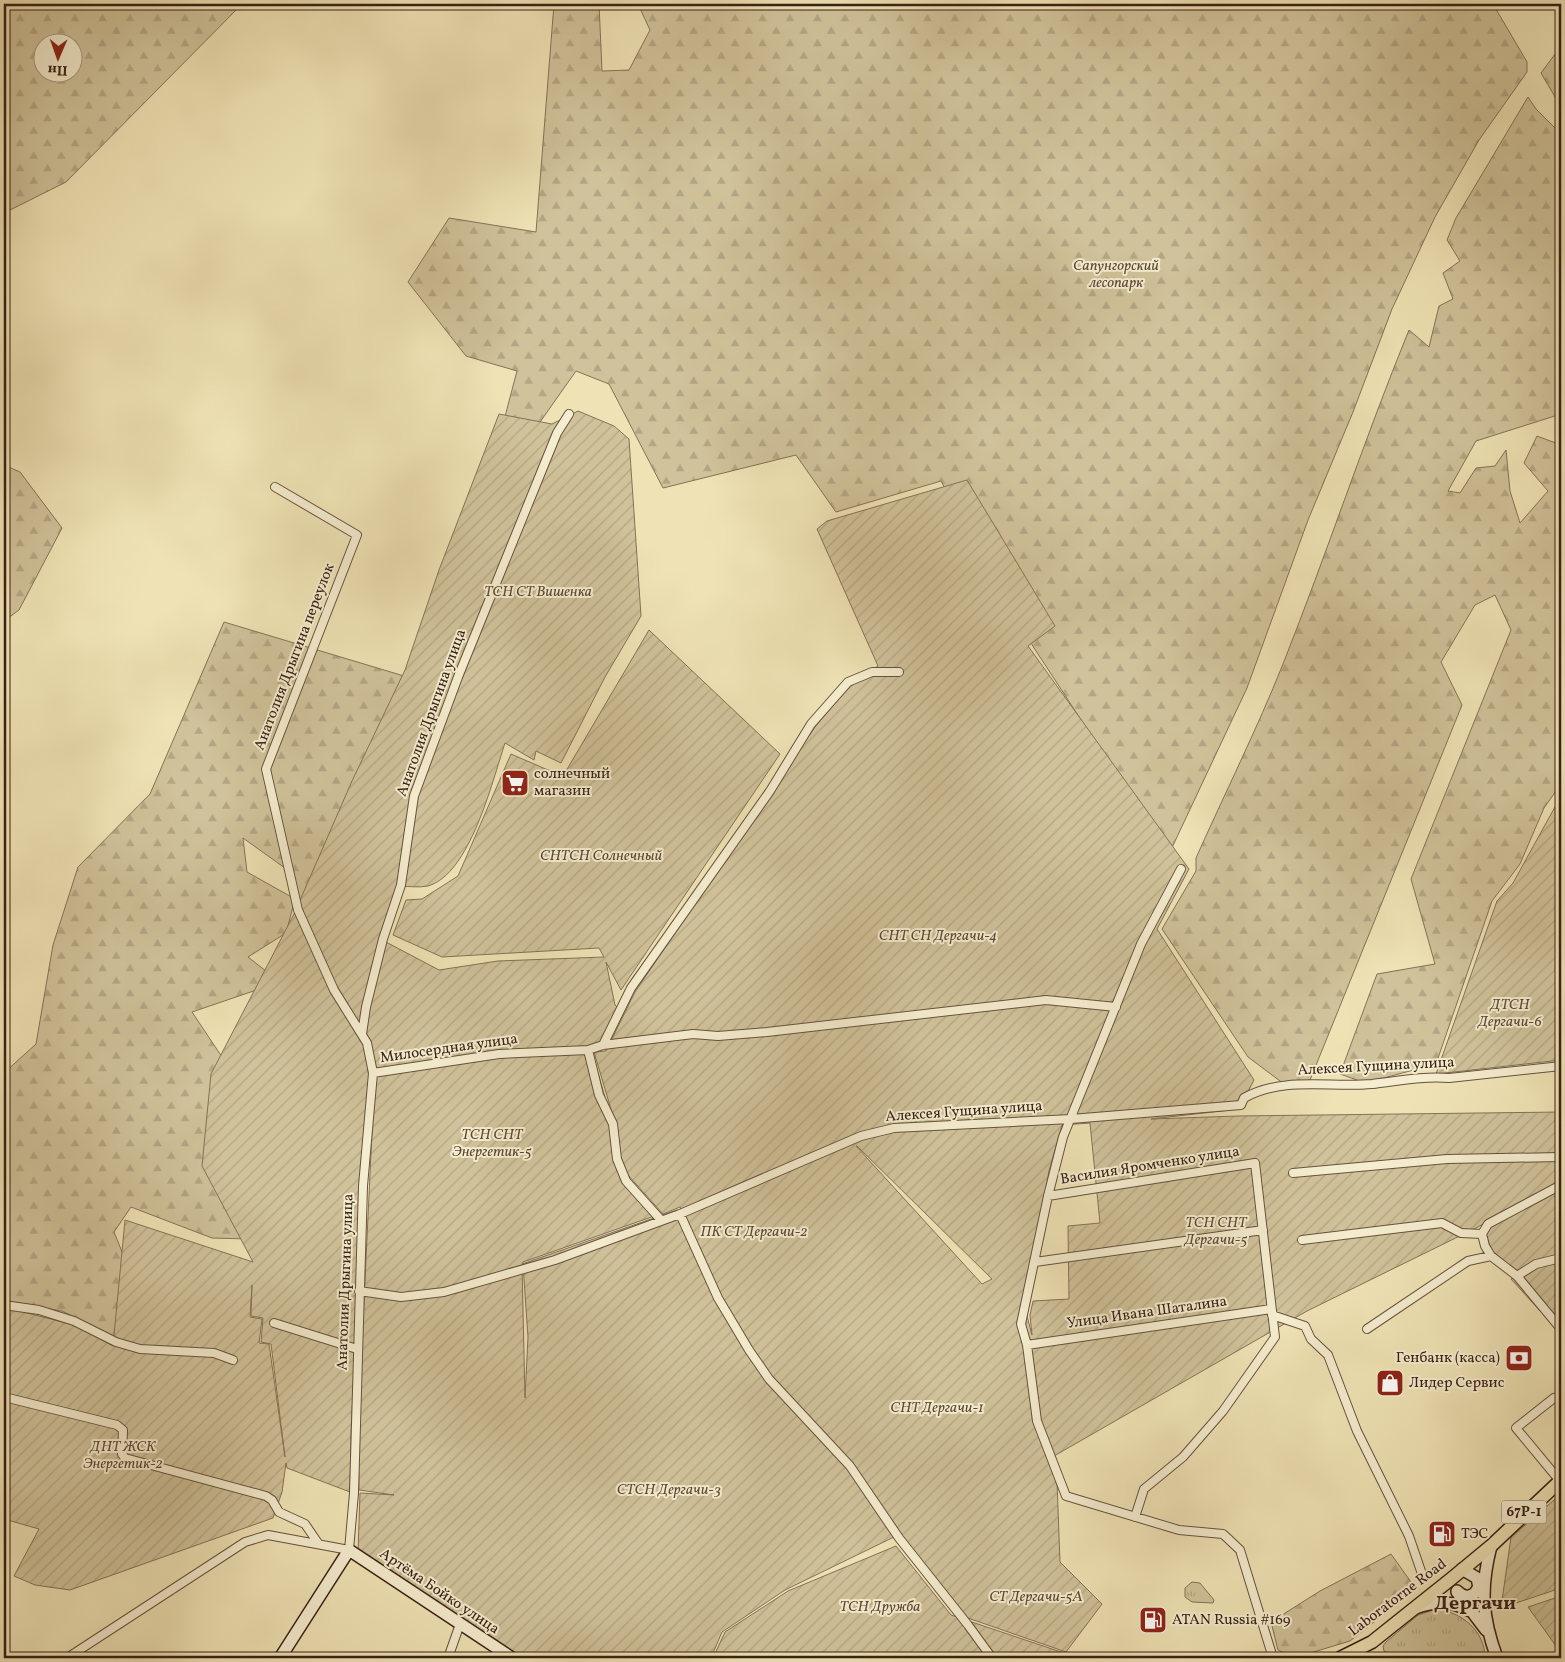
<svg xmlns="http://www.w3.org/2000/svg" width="1565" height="1662" font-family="Vollkorn,serif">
  <defs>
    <pattern id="grass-tufts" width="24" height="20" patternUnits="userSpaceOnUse" patternTransform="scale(1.25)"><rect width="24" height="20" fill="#d0c29a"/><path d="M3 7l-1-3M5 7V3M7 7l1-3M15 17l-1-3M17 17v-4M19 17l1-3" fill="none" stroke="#b3a684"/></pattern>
    <pattern id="forest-firs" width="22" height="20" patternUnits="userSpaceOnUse" patternTransform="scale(1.25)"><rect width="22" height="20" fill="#d0c29a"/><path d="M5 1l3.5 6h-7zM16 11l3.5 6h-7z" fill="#b3a684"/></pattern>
    <pattern id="garden-furrows" width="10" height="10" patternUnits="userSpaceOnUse" patternTransform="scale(1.25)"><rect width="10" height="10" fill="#d0c29a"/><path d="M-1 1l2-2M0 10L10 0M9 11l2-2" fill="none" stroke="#b3a684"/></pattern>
  </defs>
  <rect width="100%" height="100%" fill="#efe3b5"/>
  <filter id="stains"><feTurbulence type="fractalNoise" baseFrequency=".004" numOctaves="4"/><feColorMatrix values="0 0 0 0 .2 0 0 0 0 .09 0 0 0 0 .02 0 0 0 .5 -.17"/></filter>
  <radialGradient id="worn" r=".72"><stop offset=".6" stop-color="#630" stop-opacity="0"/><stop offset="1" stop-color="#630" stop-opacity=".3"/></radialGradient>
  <path fill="url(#grass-tufts)" stroke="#847258" d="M1192,1582l8,1 14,17 -1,3 -21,-1 -7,-5v-9z
    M1436,1609c26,3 49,22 49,49h-86l-15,-7 -1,-5 3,-4 32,-27z"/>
  <path fill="url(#forest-firs)" stroke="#847258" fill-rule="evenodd" d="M4,4h238l-176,178 -62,31zM72,42v30h-30v-30z
    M554,4h45l3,67 27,-1 21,-40 -12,-26h855l34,58v10l-48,68 -44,77 -43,92 -39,103 -45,108 -61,168 -78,166 -135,-206 -93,-167 -105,31 -40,-57 -133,33 -54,-104 -33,-13 -55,78 -23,-6 19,-72 -51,-15 -58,-74 41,-64 87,14z
    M1561,46v61l-20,-34z
    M1528,97l8,12 25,25v280l-85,27 -28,50 12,2 16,-25 19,-2 11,-16 4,41 10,32 28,-32 -24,-28 13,-27 24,9v339l-17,24 -24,56 -28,37 -56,163 -71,19 -25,-9 37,-100 58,-10 -24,-85 100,-249 -16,-35 -20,10 -34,57 21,43 -152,375 -26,4 -36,-27 -86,-128 34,-58v-13c29,-65 61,-129 87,-194 44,-111 81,-224 126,-334l20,17 10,-41 14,-7 -10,-26 17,-12 -13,-21 9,-22z
    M4,465l16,7 42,56 -43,82 -15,11z
    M224,622l180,54 -91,267 -24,-72 -46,-33 4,34 48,27 -9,34 -38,24 32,25 -88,30 36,54 21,173 -37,-1 -81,-31 -17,25 41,101 -15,16 -78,-38 -58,-10v-228l32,-29 17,-99 25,-78 72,-73z
    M1391,1554l25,35 -66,52 -56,17 -16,-8 -7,-28 49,-31z"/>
  <path fill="url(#garden-furrows)" stroke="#847258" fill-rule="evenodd" d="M578,411l36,15 15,13 12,177 -36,61 -44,86 -25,-12 -2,9 -29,-17c-13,39 -35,131 -77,143 -9,2 -22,0 -31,0l-17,52 -22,97 7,10 4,34 -18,353 -1,60 -63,-24 -1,-5 -4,29 -9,26 -203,72 -35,-5 -21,-9 25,-47 -35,-10v-212l70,18 39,21 12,-126 128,42 -51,-96 9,-92 83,-160 58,-133 53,-111 34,-100 60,-156 53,10zM252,1285l-1,31 12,2 -2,24 10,2 14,113 -16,-113 -10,-1 3,-24 -12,-2z
    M967,480l88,146 -27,20 161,223 -32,60 97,151 -15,29 -88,10 87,-3 323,-4v149l-11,3 11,-2v72l-50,-55 17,-8 -12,3 -24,-22 -7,-21 67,-45 -76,42 -169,83 -253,145 3,26 3,80 42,42 -36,48 -101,-35 -65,-81 -49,-72 -78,-85 -20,-27 -33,-56 -40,-89 -17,7 -35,-39 1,6 31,33 -137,48 -1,2 155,-54 43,95 48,77 81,87 45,68 -109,53 -63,42 -11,26h-193l-160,-105 2,-60 34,2 -35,-5 -1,-61 17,-361 -10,-35 3,-26 16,-66 55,29 59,-9 106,-4 -5,-9 -157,9 -49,-22 13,-35 16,-1 36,-23 53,-122 37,16 18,1 83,-141 131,124 -159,236 -15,-28 9,43 8,8 -19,36 -12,3 24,84 -3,-20 -19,-64 12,-1 29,-59 180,-265 35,-41 28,-20 -61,-137 10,-8zM1090,1123l10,100 -32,3 1,73 -36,2 -3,14 2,20 -7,-27 24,-137 13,-46zM856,1146h1l135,133 -10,5zM523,1265l5,72 -3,61 -3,-132z
    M1561,796v264l-125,14 61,-173 16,-18z
    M1561,1494v94l-60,20 10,-71z
    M896,1546l55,69 113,38 -3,5h-348l12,-26 63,-41z
    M1561,1596v57l-33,-46z"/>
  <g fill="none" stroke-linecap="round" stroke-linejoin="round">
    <defs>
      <path id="street" d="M1181,869l-40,75 -78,193 -15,59 -27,128 6,21 10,76 29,75 113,34 44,4 17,16 33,108
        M362,1034l4,-27 17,-68 18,-54 13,-89 44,-119 99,-244 12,-19
        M603,1045l28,-57 139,-197 41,-67 37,-42 24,-10h27
        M373,1073l126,-19 89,-4
        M1293,1173l154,-14 114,-2
        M1048,1196l207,-33 20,174 -52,74 -40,46 -39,32 -9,28
        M680,1214l38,84 31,52 20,29 81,87 49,72 69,87 24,33
        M661,1220l-35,-39 -9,-22 -4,-35 -14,-29 -11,-45 15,-5 90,-11 25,2 49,-4 279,-32 70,7
        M1302,1240l140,-17 19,10 21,1
        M1491,1256l-6,-10 -3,-12 6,-10 73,-39
        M1035,1262l228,-32
        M1517,1276l19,-12 25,-6
        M359,1291l42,6 43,-5 111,-32 125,-46 181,-78 33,-8 177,-9 170,-14 3,-7c40,-22 85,-10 128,-14 26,-3 51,-8 77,-6l112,-12
        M4,1305l35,5 35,11 42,21 24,7 74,4 19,7
        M1272,1315l33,11 6,13 17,16 29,76 52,105 14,41
        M274,1323l83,26
        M1367,1329l101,-68 23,-5 26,20 44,53
        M1027,1345l244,-36
        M4,1397l113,28 6,5 -1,24 3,4 141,38 6,4 7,12 26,12 13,19
        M1560,1481l-44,-53 38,-30 7,-1
        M67,1658l178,-116 23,-7 81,15 5,-57 9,-307 10,-113 -6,-30 -33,-53 -36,-80 -32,-141 91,-234 -82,-48
        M448,1658l12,-34"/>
      <path id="secondary" d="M1491,1546c-11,43 -9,71 6,112
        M1462,1569l15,9 3,14
        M1457,1591c8,9 19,6 22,-6
        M1457,1592l29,38
        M1415,1608c20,-7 36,-8 55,3
        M280,1658l69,-108 163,108"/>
      <path id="primary" d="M1340,1658l32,-16 79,-63 40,-33 70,-66"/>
    </defs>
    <use href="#street" stroke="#66523e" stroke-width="10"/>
    <use href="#secondary" stroke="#382116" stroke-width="14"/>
    <use href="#primary" stroke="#382116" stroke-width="15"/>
    <use href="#street" stroke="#f5edcf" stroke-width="8"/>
    <use href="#secondary" stroke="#f5edcf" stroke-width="11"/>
    <use href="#primary" stroke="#efe3b5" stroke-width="12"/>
  </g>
  <defs>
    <symbol id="supermarket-square" viewBox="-11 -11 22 22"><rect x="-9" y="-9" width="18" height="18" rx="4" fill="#8f2418" stroke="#f5edcf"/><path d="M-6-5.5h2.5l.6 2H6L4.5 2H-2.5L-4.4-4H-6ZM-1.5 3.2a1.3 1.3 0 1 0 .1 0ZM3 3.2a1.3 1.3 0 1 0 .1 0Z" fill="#fff"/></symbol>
    <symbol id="bank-square" viewBox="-11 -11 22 22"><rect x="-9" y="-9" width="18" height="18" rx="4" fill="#8f2418" stroke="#f5edcf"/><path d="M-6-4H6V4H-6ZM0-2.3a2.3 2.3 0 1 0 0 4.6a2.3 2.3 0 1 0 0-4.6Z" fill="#fff"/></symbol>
    <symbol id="shop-square" viewBox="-11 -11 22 22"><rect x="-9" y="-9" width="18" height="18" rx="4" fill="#8f2418" stroke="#f5edcf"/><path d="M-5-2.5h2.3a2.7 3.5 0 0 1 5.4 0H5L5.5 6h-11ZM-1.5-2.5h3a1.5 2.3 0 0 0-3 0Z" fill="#fff"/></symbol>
    <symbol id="fuel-square" viewBox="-11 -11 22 22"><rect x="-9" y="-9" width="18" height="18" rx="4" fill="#8f2418" stroke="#f5edcf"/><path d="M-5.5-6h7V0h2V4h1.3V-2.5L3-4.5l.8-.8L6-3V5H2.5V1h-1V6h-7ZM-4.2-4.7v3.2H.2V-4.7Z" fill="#fff"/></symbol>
  </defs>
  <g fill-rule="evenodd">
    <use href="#supermarket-square" x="499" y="767" width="32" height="32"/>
    <use href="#bank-square" x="1503" y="1342" width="32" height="32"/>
    <use href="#shop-square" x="1374" y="1367" width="32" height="32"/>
    <use href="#fuel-square" x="1426" y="1518" width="32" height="32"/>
    <use href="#fuel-square" x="1137" y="1604" width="32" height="32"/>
  </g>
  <g text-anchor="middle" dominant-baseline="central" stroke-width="4" stroke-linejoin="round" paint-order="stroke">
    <rect fill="#f5edcf" stroke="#715e4e" stroke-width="1" x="1501.5" y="1500.5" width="45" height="23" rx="4"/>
    <g font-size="14" font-weight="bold" fill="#382116">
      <text x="1524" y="1512">67Р-1</text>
    </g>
    <g font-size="15" font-style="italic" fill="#5e4937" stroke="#f5edcf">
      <text x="1116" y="266">Сапунгорский<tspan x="1116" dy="17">лесопарк</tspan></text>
      <text x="538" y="592">ТСН СТ Вишенка</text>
      <text x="601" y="856">СНТСН Солнечный</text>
      <text x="938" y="936">СНТ СН Дергачи-4</text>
      <text x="1510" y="1005">ДТСН<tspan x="1510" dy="17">Дергачи-6</tspan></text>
      <text x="492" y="1135">ТСН СНТ<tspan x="492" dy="17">Энергетик-5</tspan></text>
      <text x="1216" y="1223">ТСН СНТ<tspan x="1216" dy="17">Дергачи-5</tspan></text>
      <text x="754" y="1232">ПК СТ Дергачи-2</text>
      <text x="937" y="1408">СНТ Дергачи-1</text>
      <text x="123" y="1447">ДНТ ЖСК<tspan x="123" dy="17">Энергетик-2</tspan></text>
      <text x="669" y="1490">СТСН Дергачи-3</text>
      <text x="1036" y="1597">СТ Дергачи-5А</text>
      <text x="880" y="1607">ТСН Дружба</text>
    </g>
    <g font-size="15" fill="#382116" stroke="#f5edcf">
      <text transform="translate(295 657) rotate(-69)">Анатолия Дрыгина переулок</text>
      <text transform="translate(432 713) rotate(-70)">Анатолия Дрыгина улица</text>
      <text transform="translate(449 1049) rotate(-8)">Милосердная улица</text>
      <text transform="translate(1376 1067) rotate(-3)">Алексея Гущина улица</text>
      <text transform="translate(964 1112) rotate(-4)">Алексея Гущина улица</text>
      <text transform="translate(1150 1166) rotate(-9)">Василия Яромченко улица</text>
      <text transform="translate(346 1282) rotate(-88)">Анатолия Дрыгина улица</text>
      <text transform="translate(1147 1313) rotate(-8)">Улица Ивана Шаталина</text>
      <text transform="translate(439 1592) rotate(34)">Артёма Бойко улица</text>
      <text transform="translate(1398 1598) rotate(-37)">Laboratorne Road</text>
    </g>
    <g font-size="15" fill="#382116" stroke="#f5edcf" text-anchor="start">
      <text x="534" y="774">солнечный<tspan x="534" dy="17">магазин</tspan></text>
      <text x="1500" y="1358" text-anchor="end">Генбанк (касса)</text>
      <text x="1409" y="1383">Лидер Сервис</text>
      <text x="1461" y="1534">ТЭС</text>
      <text x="1172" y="1620">ATAN Russia #169</text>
    </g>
    <g font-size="20" font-weight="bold" fill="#382116" stroke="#f5edcf">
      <text x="1475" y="1604">Дергачи</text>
    </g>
  </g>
  <rect width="1565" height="1662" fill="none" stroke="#efe3b5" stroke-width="20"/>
  <rect x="5" y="5" width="1555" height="1652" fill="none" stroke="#382116" stroke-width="2.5"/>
  <rect x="10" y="10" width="1545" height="1642" fill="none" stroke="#382116"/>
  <g transform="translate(58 58) rotate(182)"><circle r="24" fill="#f5edcf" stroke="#a99b85"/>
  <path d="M0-4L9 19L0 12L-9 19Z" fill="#8f2418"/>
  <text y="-8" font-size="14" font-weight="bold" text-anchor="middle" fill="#382116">Пн</text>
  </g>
  <rect width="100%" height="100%" filter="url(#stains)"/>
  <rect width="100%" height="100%" fill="url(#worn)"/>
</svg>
